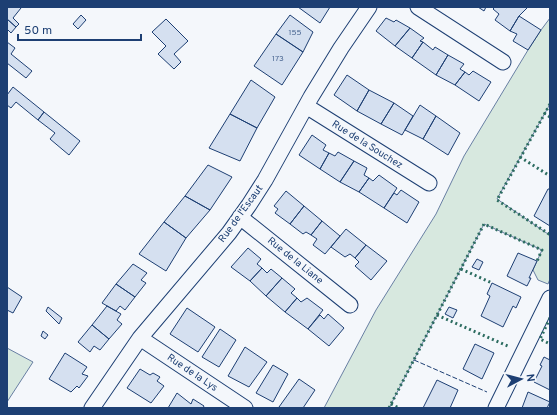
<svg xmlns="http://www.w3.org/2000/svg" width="557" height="415" font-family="Overpass,sans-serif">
  <rect width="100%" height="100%" fill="#f4f7fb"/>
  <path fill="#d7e8df" stroke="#687fa3" d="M550,18v86l-53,95 51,35 2,-2v47l-2,5 -10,-4 -5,-10 9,-20 -58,-26 -95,184h-65l52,-98 60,-96 28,-58 64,-106 13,-20z
    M7,348l26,14 -26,40z"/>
  <path fill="#d5e0f0" stroke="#1d3f73" d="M7,7h13l1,1 -8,10 6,6 -3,3 -9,-8z
    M298,7h32l-10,16z
    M478,7h8l-2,4z
    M495,7h30l2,1 -8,8 -9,15 -15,-11 4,-6 -6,-5z
    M81,15l5,5 -8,9 -5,-5z
    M290,15l23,17 -10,20 -27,-18z
    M519,16l22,14 -13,20 -15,-9 4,-7 -7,-3z
    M386,18l8,4 2,-2 14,8 -15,18 -19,-15z
    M7,19l9,8 -5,6 -4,-4z
    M166,19l22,22 -14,13 7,8 -7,7 -16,-15 8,-8 -14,-14z
    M410,28l14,10 -4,3 3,1 -11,16 -17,-12z
    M276,34l27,18 -21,33 -28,-19z
    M7,42l8,6 -4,6 21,17 -6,7 -19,-15z
    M423,42l10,8 2,-3 13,8 -12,20 -24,-17z
    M448,55l16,9 -4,5 5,3 -10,13 -19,-10z
    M473,71l18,11 -12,19 -24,-16 10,-13 4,3z
    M347,75l22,15 -12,21 -23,-16z
    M251,80l24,17 -18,31 -27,-14z
    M13,87l31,25 -6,8 -22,-18 -5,6 -4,-3v-10z
    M369,90l25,13 -13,21 -24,-13z
    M394,103l19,13 -11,19 -21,-11z
    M420,105l16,11 -13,23 -18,-9z
    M44,112l36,29 -11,14 -19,-16 5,-6 -17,-13z
    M230,114l27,14 -17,33 -31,-13z
    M436,116l24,17 -12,22 -25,-16z
    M312,135l14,10 -3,5 6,3 -9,16 -21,-14z
    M338,152l16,9 -14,21 -20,-13 9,-16 6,3z
    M354,161l13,7 -3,7 5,3 -10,14 -19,-10z
    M208,165l24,12 -22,33 -25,-14z
    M379,175l18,13 -13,20 -25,-16 10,-14 4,3z
    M548,189h2v37l-16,-10z
    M401,190l18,12 -12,21 -23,-15 10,-15 3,2z
    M286,191l18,15 -14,18 -15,-11 3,-4 -4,-3z
    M185,196l25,14 -24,28 -22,-16z
    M304,206l18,15 -11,14 -5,-3 -3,2 -13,-10z
    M322,221l18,15 -15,18 -12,-9 4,-6 -6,-4z
    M164,222l22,16 -20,33 -27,-17z
    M346,229l20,16 -11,13 -5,-4 -5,3 -14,-10z
    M366,245l21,16 -16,19 -16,-14 4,-4 -4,-4z
    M248,248l13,11 -4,5 5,4 -12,13 -19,-14z
    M518,253l19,8 -8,17h2l-4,8 -20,-10z
    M477,259l6,3 -4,8 -7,-3z
    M133,264l14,9 -6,7 5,3 -11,14 -19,-13z
    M262,268l5,5 4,-4 11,9 -16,18 -16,-15z
    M282,278l13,11 -4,4 6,5 -12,14 -19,-16z
    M492,283l29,14 -5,11 -3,-2 -10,21 -22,-11 9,-20 -3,-2z
    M116,284l19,13 -10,13 -5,-4 -4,5 -14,-8z
    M7,287l15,10 -9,16 -6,-3z
    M297,298l4,4 6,-4 16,12 -15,19 -23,-17z
    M107,306l14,8 -4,6 5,4 -13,15 -17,-14z
    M48,307l14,11 -3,6 -13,-13z
    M449,307l8,3 -4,8 -8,-4z
    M187,308l28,19 -17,25 -28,-18z
    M328,314l16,14 -15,18 -21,-17 12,-14 4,4z
    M92,325l17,14 -9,11 -6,-4 -4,6 -12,-10z
    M220,329l16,11 -17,27 -17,-10z
    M43,331l5,4 -3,4 -4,-3z
    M475,344l19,9 -12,26 -19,-10z
    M245,347l22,15 -18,25 -21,-11z
    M65,353l22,14 -5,7 6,2 -9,12 -2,-2 -6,6 -22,-13z
    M544,357l6,3v30l-16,-8 8,-16 -2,-1z
    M273,365l15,9 -15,28 -17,-9z
    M140,369l10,6 3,-2 7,4 -3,4 7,5 -13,17 -24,-15z
    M299,379l16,11 -12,18h-22l-2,-1z
    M437,380l21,10 -8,18h-27z
    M528,392l22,10 -3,6h-25z
    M177,393l14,11 2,-5 11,7 -1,2h-35z"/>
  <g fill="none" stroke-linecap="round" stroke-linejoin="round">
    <defs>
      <path id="street" d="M418,7l85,55
        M306,106l123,77
        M240,217l110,88
        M140,338l105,70
        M92,408l48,-70 89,-105 20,-28 16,-25 46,-83 30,-49 28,-41
        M496,408l54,-110"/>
    </defs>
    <use href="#street" stroke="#1d3f73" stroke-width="17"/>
    <use href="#street" stroke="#f4f7fb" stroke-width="15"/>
    <path stroke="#2c6c60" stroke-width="3" stroke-dasharray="2 3" stroke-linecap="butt" d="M550,104l-53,96 52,34 1,-2
      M544,113l6,4
      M520,157l30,19
      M461,269l31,14
      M437,315l73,32
      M550,318l-10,21 10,5
      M391,404l8,4
      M389,408l95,-184 58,26 -5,11"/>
    <path stroke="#1d3f73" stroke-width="1" stroke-dasharray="5 2" stroke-linecap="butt" d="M414,360l73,32"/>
  </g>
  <g text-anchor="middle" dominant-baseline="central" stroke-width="3" stroke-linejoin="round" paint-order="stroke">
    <g font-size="8" fill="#4b6792">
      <text x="295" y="33">155</text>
      <text x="278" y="59">173</text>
    </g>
    <g font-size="10" fill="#1d3f73" stroke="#f4f7fb">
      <text transform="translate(367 145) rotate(32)">Rue de la Souchez</text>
      <text transform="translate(241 214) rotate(-54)">Rue de l'Escaut</text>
      <text transform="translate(295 261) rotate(39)">Rue de la Liane</text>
      <text transform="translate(192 373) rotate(34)">Rue de la Lys</text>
    </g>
  </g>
  <rect width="557" height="415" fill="none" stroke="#1d3f73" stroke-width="16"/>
  <g transform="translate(521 379) rotate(83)" stroke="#f4f7fb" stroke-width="3" paint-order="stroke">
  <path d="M0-3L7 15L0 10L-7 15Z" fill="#1d3f73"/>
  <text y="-6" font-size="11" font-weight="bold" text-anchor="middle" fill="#1d3f73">N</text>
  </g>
  <path d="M18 34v6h123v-6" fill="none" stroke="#1d3f73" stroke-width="2"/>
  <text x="24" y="34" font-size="12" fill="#1d3f73" stroke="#f4f7fb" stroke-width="3" paint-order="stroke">50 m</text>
</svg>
